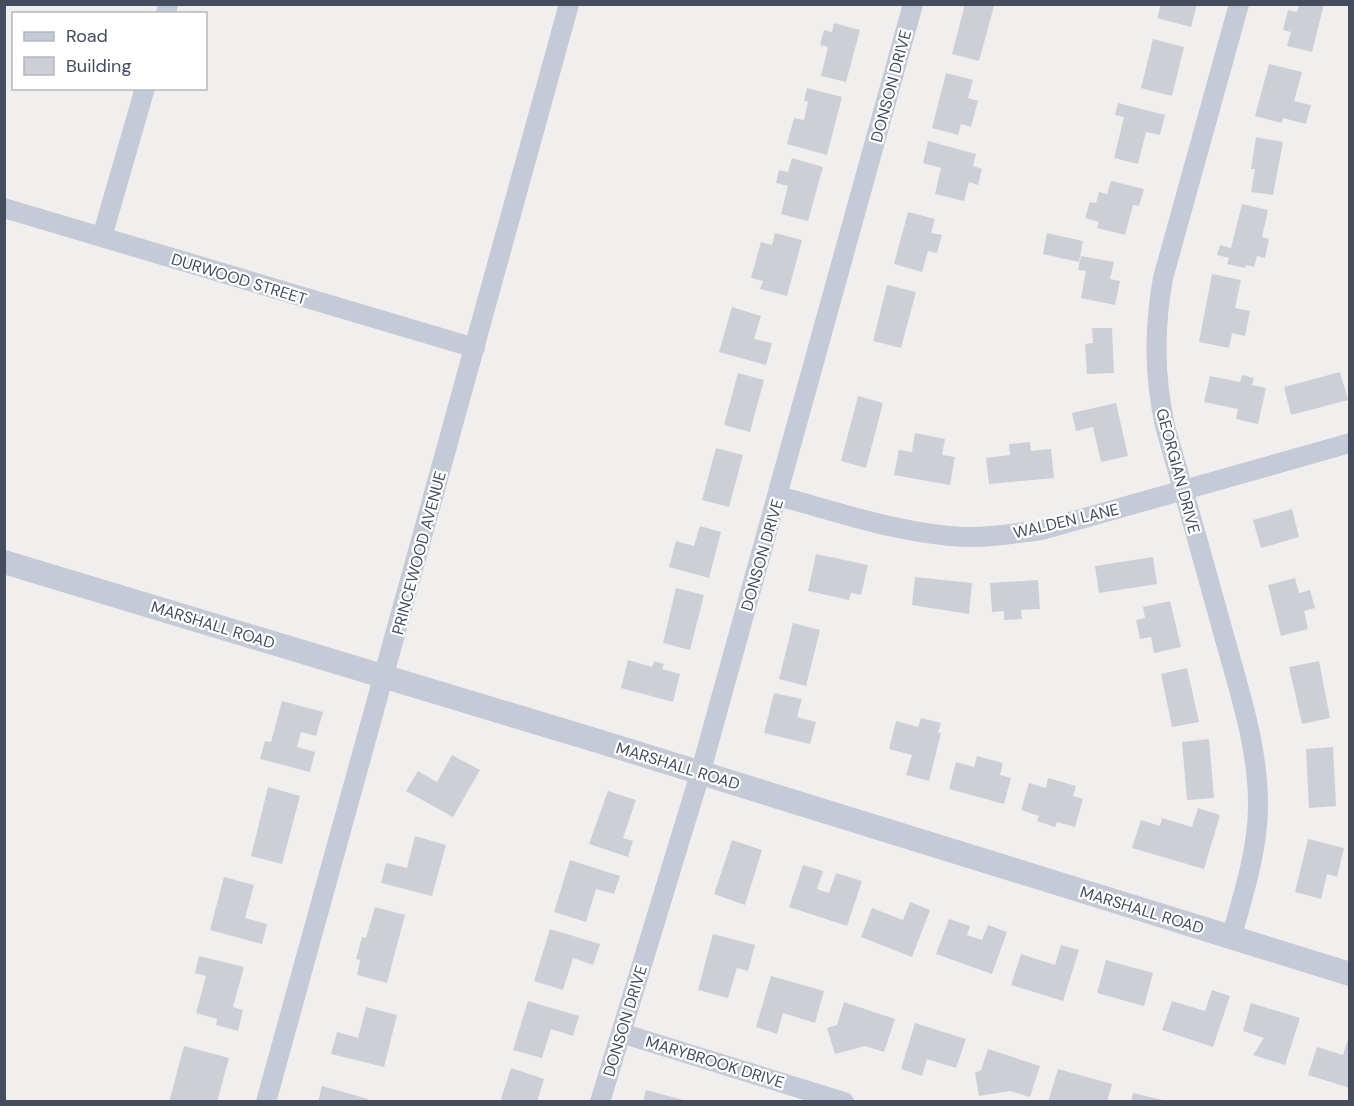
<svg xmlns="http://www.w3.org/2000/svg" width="1354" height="1106" font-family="'DM Sans',sans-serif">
  <rect width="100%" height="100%" fill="#f1efee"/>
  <path fill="#cdcfd6" d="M965,4l29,2 -15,55 -27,-7z
    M1161,4h36l-6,23 -34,-9z
    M1299,4h25l-12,48 -25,-6 4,-14 -8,-2 5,-20 9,2z
    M834,23l26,7 -14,52 -25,-6 7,-29 -8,-2 4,-15 8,2z
    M1153,39l31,8 -12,49 -31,-8z
    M1269,64l33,8 -8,29 17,4 -5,19 -23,-6 -1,5 -27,-7z
    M946,73l27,7 -5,18 10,3 -7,26 -10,-3 -3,11 -26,-7z
    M807,88l35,9 -15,58 -40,-11 7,-26 10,2 4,-18 -4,-1z
    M1118,103l47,12 -5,20 -14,-3 -8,32 -24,-6 10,-41 -9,-2z
    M1256,137l27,5 -10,53 -22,-3 4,-23h-4z
    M928,141l48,13 -3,12 9,3 -4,16 -9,-3 -5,19 -29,-7 6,-26 -18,-5z
    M792,158l31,9 -15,54 -27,-7 7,-28 -12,-3 3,-13 9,2z
    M1111,181l33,8 -5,17 -6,-1 -8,30 -28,-7 2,-6 -14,-4 5,-16 6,1 3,-11 8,2z
    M1242,204l26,6 -6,27 7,2 -4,19 -8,-2 -3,11 -8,-2 -1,3 -18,-4 2,-6 -12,-3 3,-10 11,3z
    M908,212l27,7 -4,14 11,2 -5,18 -9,-2 -6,21 -28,-8z
    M775,233l27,7 -15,56 -27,-7 3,-8 -12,-3 10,-36 11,3z
    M1047,233l36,8 -4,21 -36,-8z
    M1081,256l33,6 -4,17 10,2 -5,24 -34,-7 5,-27 -8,-1z
    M1212,274l29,6 -6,28 15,3 -5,25 -13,-3 -3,15 -30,-6z
    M887,285l29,7 -15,56 -28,-7z
    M732,307l29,9 -7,23 18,4 -6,22 -47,-13z
    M1092,328h20l2,45 -27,1 -2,-30 8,-1z
    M1340,372l8,28 -57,15 -7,-28z
    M738,373l26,7 -14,52 -26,-7z
    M1242,375l12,3 -2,7 14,3 -8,36 -22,-5 2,-10 -34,-7 6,-26 30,6z
    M858,396l25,7 -17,65 -25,-7z
    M1116,403l12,53 -27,6 -8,-35 -17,4 -4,-18z
    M915,433l30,6 -3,16 13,2 -5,28 -56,-10 5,-25 13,2z
    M1030,442l1,9 20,-2 3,29 -65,6 -3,-26 24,-3 -1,-11z
    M716,448l27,7 -14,52 -27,-7z
    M1292,509l7,28 -38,11 -8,-28z
    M700,526l21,6 -12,46 -40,-11 7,-26 18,5z
    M816,554l52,11 -7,30 -10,-2 -2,7 -41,-9z
    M1153,557l4,27 -58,9 -4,-27z
    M915,577l57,6 -3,31 -57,-9z
    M1295,578l4,15 11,-3 5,18 -11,3 4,18 -27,7 -13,-51z
    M1038,580l2,29 -19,1 1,9 -18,1v-9l-12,1 -2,-29z
    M676,588l28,7 -14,55 -27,-7z
    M1170,601l11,46 -27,6 -3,-16 -11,2 -4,-19 9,-2 -2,-11z
    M793,623l27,7 -14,56 -27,-7z
    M628,660l24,7 2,-6 10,3 -2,5 18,5 -7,28 -52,-14z
    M1319,661l11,57 -28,6 -13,-57z
    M1187,668l12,54 -27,5 -11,-53z
    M774,693l28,6 -5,18 19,5 -6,22 -46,-11z
    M282,701l41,11 -7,24 -15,-4 -4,15 18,5 -5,20 -50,-13 5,-18 6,1z
    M921,718l20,5 -3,9 3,1 -12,48 -23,-6 6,-20 -23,-6 7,-28 22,6z
    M1209,739l5,59 -27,2 -5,-58z
    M1333,747l3,59 -27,2 -3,-59z
    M452,755l28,15 -27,47 -47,-26 12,-20 19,11z
    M977,756l26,7 -3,12 11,3 -7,26 -55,-15 7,-27 18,5z
    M1048,778l28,8 -3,10 10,3 -8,28 -18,-5 -2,5 -18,-6 2,-5 -18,-6 8,-27 17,5z
    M268,787l32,9 -18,68 -31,-8z
    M608,791l28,9 -13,38 10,3 -5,16 -39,-13z
    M1198,808l22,7 -16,54 -72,-21 9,-28 19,6 2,-8 30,9z
    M415,836l31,9 -14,51 -51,-13 5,-20 21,5z
    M1308,839l36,9 -7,29 -10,-3 -6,25 -26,-7z
    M732,840l30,10 -17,55 -31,-11z
    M570,860l50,16 -6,18 -18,-5 -10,33 -32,-10z
    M803,865l20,6 -6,18 12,4 7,-20 26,8 -15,45 -58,-19z
    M224,877l30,8 -9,33 22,6 -5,20 -52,-14z
    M910,902l20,8 -18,47 -51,-20 11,-29 31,12z
    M375,907l30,8 -18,68 -30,-8 3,-15 -4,-1 6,-22 4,1z
    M949,919l21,7 -3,9 15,5 6,-15 19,7 -15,42 -56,-20z
    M550,929l50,15 -7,21 -20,-7 -10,32 -29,-9z
    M713,934l42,11 -7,26 -11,-3 -9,30 -30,-8z
    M1061,945l18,5 -16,51 -52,-16 10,-31 34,11z
    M199,956l45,11 -11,40 10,3 -5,21 -22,-6 1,-6 -21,-6 10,-37 -11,-3z
    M1106,960l47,13 -9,33 -47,-13z
    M771,976l53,15 -9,32 -32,-10 -6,21 -21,-7z
    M1212,990l18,6 -17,51 -51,-17 10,-29 33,10z
    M528,1001l51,15 -6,20 -22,-7 -9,29 -29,-8z
    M844,1002l51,17 -11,33 -19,-6 -30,8 -8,-26 10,-3z
    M1251,1003l49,15 -15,47 -32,-10 11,-17 -21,-7z
    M366,1007l31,8 -13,52 -53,-13 6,-22 21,6z
    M915,1023l51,16 -10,29 -29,-9 -5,17 -21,-7z
    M1349,1036l1,52 -42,-13 9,-28 26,8z
    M184,1046l45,12 -12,44h-48z
    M988,1049l52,17 -10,31 -20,-6 -31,5 -4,-23 6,-3z
    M511,1068l33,11 -7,23h-37z
    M1058,1069l54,15 -5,18h-59z
    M322,1086l46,13 -1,3h-49z
    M646,1090l41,11v1h-44z
    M1133,1093l34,8v1h-36z"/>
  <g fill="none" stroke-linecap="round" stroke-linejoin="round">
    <path stroke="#c4cad6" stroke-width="20" d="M166,14l2,-10
      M4,208l471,140
      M102,237l43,-149
      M778,496c61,16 122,38 186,41 26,1 52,-4 78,-7l308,-87
      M1231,938c12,-42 26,-85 27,-129 1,-60 -19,-119 -35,-177 -19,-69 -38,-137 -58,-206 -11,-51 -11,-97 -2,-148l76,-274
      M621,1033l223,69
      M266,1102l303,-1098
      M600,1102l100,-328 213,-770"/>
    <path stroke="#c4cad6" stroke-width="24" d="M4,562l594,179 752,233"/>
  </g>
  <g text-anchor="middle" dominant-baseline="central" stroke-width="4.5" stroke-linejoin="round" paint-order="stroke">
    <g font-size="16" fill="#454c5d" stroke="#fff">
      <text transform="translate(891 86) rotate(-75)">DONSON DRIVE</text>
      <text transform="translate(239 279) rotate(17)">DURWOOD STREET</text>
      <text transform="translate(1178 471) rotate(75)">GEORGIAN DRIVE</text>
      <text transform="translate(1066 521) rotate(-13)">WALDEN LANE</text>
      <text transform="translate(419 553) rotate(-75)">PRINCEWOOD AVENUE</text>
      <text transform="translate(762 555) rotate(-74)">DONSON DRIVE</text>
      <text transform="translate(213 625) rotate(17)">MARSHALL ROAD</text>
      <text transform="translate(678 766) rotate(17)">MARSHALL ROAD</text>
      <text transform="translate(1142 910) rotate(17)">MARSHALL ROAD</text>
      <text transform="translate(625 1021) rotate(-73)">DONSON DRIVE</text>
      <text transform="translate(715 1062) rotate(17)">MARYBROOK DRIVE</text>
    </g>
  </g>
  <rect width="1354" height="1106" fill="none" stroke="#454c5d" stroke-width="12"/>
  <rect x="12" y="12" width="195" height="78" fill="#ffffff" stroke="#b5b7be" stroke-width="1.5"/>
  <rect x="24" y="32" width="30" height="9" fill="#c4cad6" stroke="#b5b7be" stroke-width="1.5"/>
  <text x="66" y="42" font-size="18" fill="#454c5d">Road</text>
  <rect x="24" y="57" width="30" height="18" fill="#cdcfd6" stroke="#b5b7be" stroke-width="1.5"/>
  <text x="66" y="72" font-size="18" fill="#454c5d">Building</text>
</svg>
